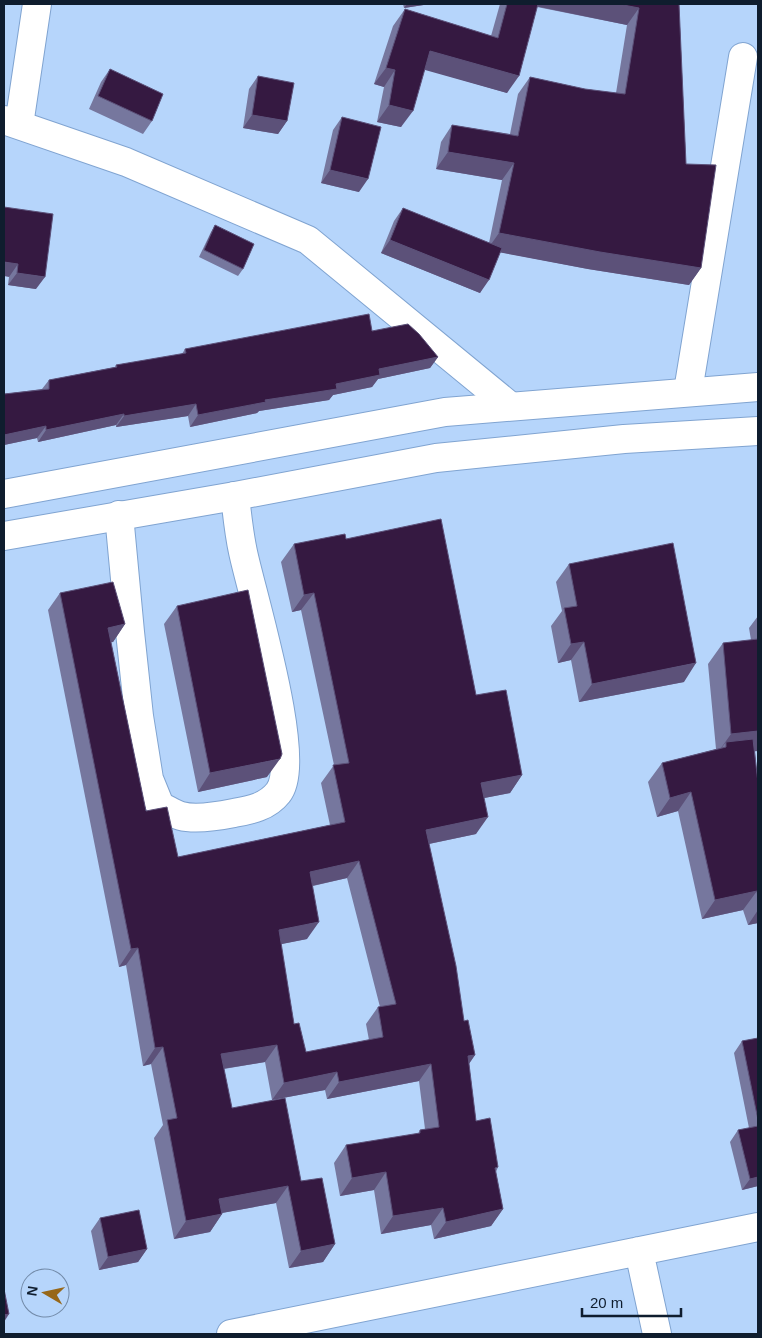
<svg xmlns="http://www.w3.org/2000/svg" width="762" height="1338" font-family="Helvetica,sans-serif">
  <rect width="100%" height="100%" fill="#b6d5fb"/>
  <g fill="none" stroke-linecap="round" stroke-linejoin="round">
    <defs>
      <path id="minor" d="M4,120l122,42 182,78 202,166
        M19,125l18,-121
        M688,391l55,-334
        M119,515l11,117 9,84 10,63 11,27c7,3 14,8 21,10 15,4 38,0 53,-3 16,-3 33,-6 44,-20 26,-31 -26,-198 -35,-241 -4,-18 -6,-38 -8,-56
        M639,1251l18,83
        M231,1334l527,-107"/>
      <path id="major" d="M4,494l441,-82 313,-25
        M4,536l231,-40 201,-38 188,-19 134,-8"/>
    </defs>
    <use href="#minor" stroke="#80a4d1" stroke-width="30"/>
    <use href="#major" stroke="#80a4d1" stroke-width="30"/>
    <use href="#minor" stroke="#fff" stroke-width="28"/>
    <use href="#major" stroke="#fff" stroke-width="28"/>
  </g>
  <path fill="#76779e" fill-rule="evenodd" d="M403,4h27l-26,4z
    M500,4h179l7,160 15,104 -12,17 -101,-16 -88,-17 -20,41 -99,-40 13,-32 9,-13 86,35 13,-63 -66,-11 5,-27 11,-17 58,9 8,-40 12,-17 55,12 31,4 11,-68 -90,-18 -30,86 -82,-24 -24,58 -24,-5 7,-35 -10,-3 19,-58 12,-17 86,27z
    M110,69l42,52 -9,13 -54,-25 12,-27z
    M258,76l29,45 -9,13 -35,-6 6,-39z
    M342,117l17,75 -38,-9 12,-53z
    M4,207l32,82 -28,-4 1,-8z
    M215,225l28,44 -5,7 -39,-19 12,-25z
    M372,331l66,26 -8,11 -52,11 -6,8 -39,8 -4,5 -70,11 -2,2 -67,14 -2,-11 -72,11v-2l-78,17 -1,-4 -33,7v-51l38,-5 7,-9 66,-13 1,-2 66,-11 3,-5z
    M346,539l130,156 46,80 -12,18 -26,5 -8,36 -47,10 35,177 11,34 -6,9 7,57 22,46 -2,5 7,37 -12,17 -57,13 -3,-14 -50,9 -7,-44 -34,6 -6,-33 12,-18 72,-11 2,-4 5,-1 -6,-48 -92,18 -2,-9 -53,10 -7,-38 -41,7 8,39 69,73 34,63 -12,18 -34,6 -13,-65 -55,10 1,1 -12,18 -36,7 -20,-101 9,-13 -12,-61 -8,2 -17,-101 -7,2 -71,-357 12,-17 65,31 -12,18h-2l35,169 32,46 152,-32 -9,-42 13,-18 -33,-155 -9,2 -11,-50 13,-18zM347,878l33,129h-2l-12,17 3,16 -63,12 -12,-28 -13,-80 26,-5 6,-53z
    M569,564l115,118 -105,20 -8,-42 -13,3 -7,-37 11,-15 -6,-29z
    M177,606l90,171 -69,15 -34,-168z
    M758,616v135h-3l3,32v140l-10,2 -5,-15 -41,9 -24,-108 -21,6 -9,-35 14,-19 54,-14 -8,-85 15,-21 28,-3 -2,-12z
    M758,1038v148l-16,4 -12,-48 8,-12 11,-2 -15,-75 8,-12z
    M100,1218l47,31 -9,13 -39,8 -8,-39z"/>
  <path fill="#5c5179" d="M407,4h23l-26,4z
    M531,4h87l21,4 -12,17 -97,-20z
    M430,51l89,25 -12,17 -89,-25z
    M386,68l9,2 -11,17 -10,-3z
    M389,105l24,6 -12,16 -24,-5z
    M252,115l35,6 -9,13 -35,-6z
    M448,152l66,11 -12,17 -66,-11z
    M330,170l38,9 -9,13 -38,-9z
    M499,233l202,35 -12,17 -101,-16 -101,-19z
    M390,240l99,40 -9,13 -99,-40z
    M4,262l14,2 -9,13 -5,-1z
    M17,273l28,4 -9,12 -28,-4z
    M438,357l-8,11 -52,11 -6,8 -39,8 -4,5 -70,11 -2,2 -67,14 8,-12 138,-31 43,-15z
    M196,404l-8,12 -72,11 8,-11z
    M124,414l-8,11 -78,17 8,-12z
    M46,426l-9,12 -33,7v-10z
    M314,593l-13,17 -9,2 12,-17z
    M125,624l-12,18 -18,3 13,-17z
    M584,642l-13,18 -13,3 13,-19z
    M696,663l-12,19 -105,20 13,-18z
    M758,731v20l-37,4 5,-8v-5l-10,13 15,-21z
    M280,759l-13,18 -69,15 12,-19z
    M522,775l-12,18 -41,8 12,-18z
    M691,792l-13,19 -21,6 13,-19z
    M488,817l-12,17 -62,13 12,-17z
    M359,861l-12,17 -49,11 12,-17z
    M757,891l-14,19 -41,9 13,-19z
    M758,910v13l-10,2z
    M319,922l-12,17 -40,8 12,-17z
    M138,948l-12,17 -7,2 12,-18z
    M277,1045l-12,17 -56,9 12,-17z
    M163,1047l-12,17 -8,2 12,-18z
    M475,1055l-12,17 5,-16z
    M431,1064l-12,17 -92,18 12,-17z
    M337,1072l-12,18 -53,10 12,-17z
    M386,1172l-12,18 -34,6 12,-18z
    M758,1177v9l-16,4 8,-11z
    M288,1186l-12,17 -70,13 13,-17z
    M443,1208l-12,17 -50,9 12,-18z
    M503,1209l-12,17 -57,13 12,-17z
    M222,1214l-12,18 -36,7 12,-18z
    M335,1244l-12,18 -34,6 12,-17z
    M147,1249l-9,13 -39,8 9,-13z
    M9,1314l-5,8v-7z"/>
  <path fill="#351941" stroke="#5c5179" fill-rule="evenodd" d="M507,4h31l-19,72 -89,-25 -17,60 -24,-6 6,-35 -9,-2 19,-59 93,29z
    M618,4h61l7,160 30,1 -15,103 -101,-16 -101,-19 15,-70 -66,-11 4,-27 66,11 12,-59 55,12 40,5 14,-86z
    M110,69l53,25 -11,27 -54,-25z
    M258,76l36,7 -7,38 -35,-6z
    M342,117l39,10 -13,52 -38,-9z
    M4,207l49,7 -8,63 -28,-4 1,-9 -14,-2z
    M403,208l99,40 -13,32 -99,-40z
    M215,225l39,19 -11,25 -39,-19z
    M369,314l3,17 36,-7 11,10 19,23 -59,12 1,6 -44,9 1,5 -72,11 1,2 -68,13 -2,-11 -72,12v-2l-78,16v-4l-42,9v-41l45,-5v-9l68,-13 -1,-2 70,-12 -1,-4z
    M441,519l35,176 30,-5 16,85 -41,8 7,34 -62,13 30,136 8,55 4,-1 7,35 -7,1 8,65 14,-3 8,49 -3,1 8,41 -57,13 -3,-14 -50,8 -7,-44 -34,6 -6,-33 74,-12v-3l19,-3 -8,-63 -92,18 -2,-10 -53,11 -7,-38 -56,9 11,54 53,-10 16,83 21,-3 13,66 -34,7 -13,-65 -69,13 3,15 -36,7 -19,-101 10,-2 -14,-71 -8,1 -17,-100 -7,1 -71,-356 53,-11 12,42 -17,4 38,183 21,-4 11,50 167,-35 -12,-57 16,-2 -35,-170 -10,2 -10,-51 51,-10 1,5zM359,861l37,143 -18,3 5,30 -77,15 -7,-29 -5,1 -15,-94 40,-8 -9,-50z
    M673,543l23,120 -104,21 -8,-42 -13,2 -7,-36 13,-2 -8,-42z
    M248,590l34,164 -2,5 -70,14 -33,-167z
    M758,639v92l-27,3 -8,-91z
    M753,739l5,44v114l-1,-6 -42,9 -24,-108 -21,6 -8,-35 64,-16v-5z
    M758,1038v82l-16,-79z
    M758,1126v51l-8,2 -12,-49z
    M139,1210l8,39 -39,8 -8,-39z
    M4,1289l5,25 -5,1z"/>
  <rect width="762" height="1338" fill="none" stroke="#0f1d2e" stroke-width="10"/>
  <g transform="translate(45 1293) rotate(279)"><circle r="24" fill="#b6d5fb" stroke="#738ba9"/>
  <path d="M0-4L9 19L0 12L-9 19Z" fill="#976718"/>
  <text y="-8" font-size="14" font-weight="bold" text-anchor="middle" fill="#0f1d2e">N</text>
  </g>
  <path d="M582 1308v8h99v-8" fill="none" stroke="#0f1d2e" stroke-width="2.5"/>
  <text x="590" y="1308" font-size="15" fill="#0f1d2e" stroke="#b6d5fb" stroke-width="4" paint-order="stroke">20 m</text>
</svg>
